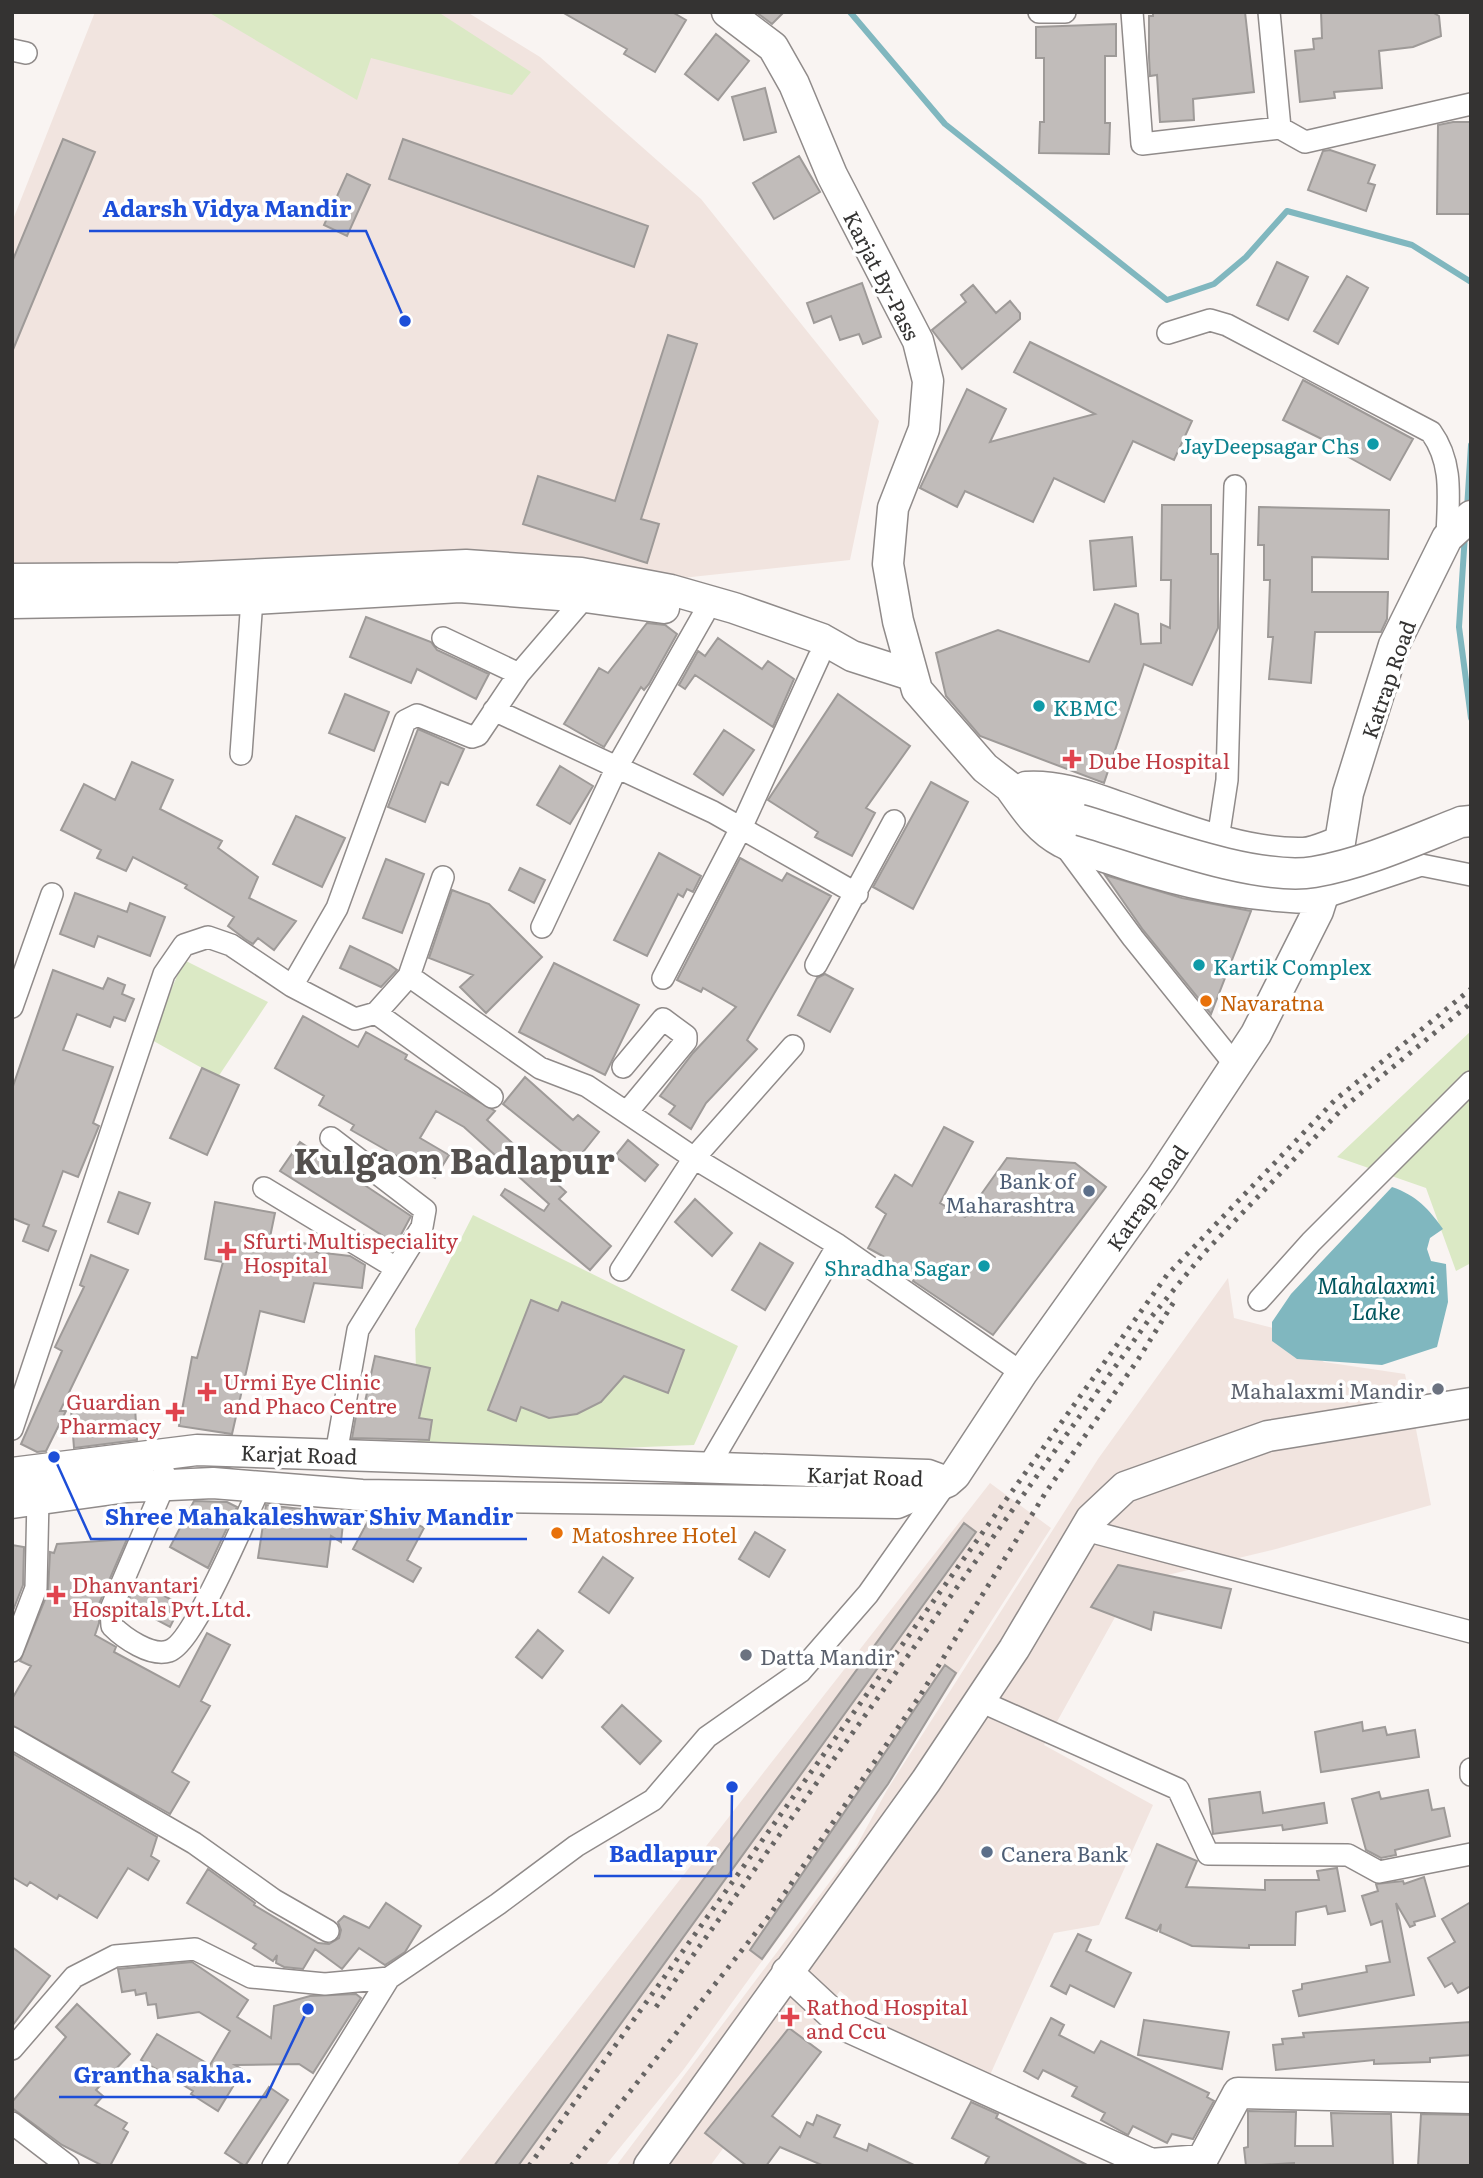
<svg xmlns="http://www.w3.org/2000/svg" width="1483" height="2178" font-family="Literata,serif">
  <rect width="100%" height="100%" fill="#f9f4f2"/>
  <path fill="#f1e4df" d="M95,12h372l73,45 161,142 178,222 -29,139 -243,26 -293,-16 -302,-6v-342z
    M1228,1278l6,40 39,10 51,34 81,12 26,131 -155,44 -142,34 -90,162 109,60 -54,120 -45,8 -64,142 -105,-46 -45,-38 -130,175h-94l240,-319 31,-57 211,-331z
    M990,1483l61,45 -192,299 -175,242 -79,97h-149z"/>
  <path fill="#dbe9c5" d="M208,12h230l93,60 -19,23 -141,-37 -14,42z
    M184,960l84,42 -50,75 -68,-38z
    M1471,1031v232l-15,8 -30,-83 -89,-31z
    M473,1215l265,131 -44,99 -276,11 -3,-127z"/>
  <path fill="#80b7bf" d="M1392,1187c24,8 37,22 51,42l-13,9 -3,11 4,12 15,3 2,38 -11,45 -55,18 -85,-6 -25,-18v-19l19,-28z"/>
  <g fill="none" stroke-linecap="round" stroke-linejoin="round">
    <path stroke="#80b7bf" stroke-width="6" d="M850,12l95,112 222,176 47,-16 32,-27 41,-46 125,34 59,37
      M1467,509l4,-64
      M1465,534l-6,93 12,91"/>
  </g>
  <path fill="#c1bcba" stroke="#9e9a98" stroke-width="2" d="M562,12h110l14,8 -31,52 -31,-18 3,-5z
    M756,12h28l-12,12z
    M1153,12h92l9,80 -61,7 1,21 -34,2 -3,-47 -7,1 -1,-19v-41h4z
    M1321,12h111l7,4 2,20 -28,11 -34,4 3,37 -48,4 1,6 -35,4 -5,-51 19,-2 -1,-10 9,-1z
    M1116,24v32h-11v67h5l-1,31 -70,-1 1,-31h4v-64h-8v-31z
    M716,34l33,27 -31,39 -33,-26z
    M765,88l11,44 -32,8 -12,-43z
    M1453,122h18v92h-34l1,-89z
    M63,139l32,13 -83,200v-90z
    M403,139l245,87 -14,41 -245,-88z
    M1330,150l45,15 -7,18 7,2 -9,26 -58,-21 15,-39z
    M799,156l21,36 -46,27 -21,-36z
    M347,174l23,11 -23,51 -23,-11z
    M1277,262l31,15 -20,43 -31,-15z
    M1347,276l21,12 -30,56 -24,-13z
    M862,283l19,54 -18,7 -4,-10 -19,6 -9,-24 -17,7 -7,-20z
    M973,285l23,28 14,-12 10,12v6l-58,50 -30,-39 34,-28 -5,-7z
    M668,335l29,9 -56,175 18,5 -12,39 -124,-39 15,-48 77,25z
    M1030,342l162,79 -18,39 -41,-19 -29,61 -50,-24 -21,44 -68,-31 -8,16 -37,-19 47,-99 39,20 -16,33 105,-28 -81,-42z
    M1303,380l110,59 -23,41 -56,-31 2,-3 -53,-26z
    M1162,505h49v49h7v74l-26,57 -48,-21 -40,119 -124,-47 -34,-40 -10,-43 62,-23 91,32 26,-58 23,10 3,30 20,-1v-19l9,4 1,-48h-10z
    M1259,507l130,3 -1,49 -76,-2v35h76l-1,27 -6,13h-66l-4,51 -42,-4 4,-42h-5l2,-57h-6v-35h-6z
    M1132,537l4,49 -42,4 -4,-49z
    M366,617l65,25 6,8 52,24 -13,25 -59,-30 -6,14 -61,-26z
    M647,623l18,2 12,9 -28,50 -5,6 -3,-3 -37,60 -40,-23 35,-56 9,5z
    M718,638l44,31 6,-8 26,18 -21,48 -78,-52 -10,14 -6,-4 19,-34 7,5z
    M345,694l44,18 -15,39 -45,-18z
    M838,694l72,52 -44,62 9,5 -23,43 -37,-19 3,-5 -50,-32z
    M418,729l46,20 -16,36 -7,-3 -16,40 -37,-15z
    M724,730l30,20 -31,45 -29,-21z
    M132,762l41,18 -13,29 62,32 -4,7 40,29 -9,21 47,23 -22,29 -16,-12 -5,6 -8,-5 -17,-13 6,-9 -49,-29 2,-3 -54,-28 -7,14 -29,-13 4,-8 -40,-20 23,-46 31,16z
    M560,766l33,20 -23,38 -33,-19z
    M931,782l37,20 -55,107 -40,-22z
    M296,816l49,22 -23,49 -49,-23z
    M659,853l42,23 -8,16 -6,-3 -4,8 -5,-3 -31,62 -33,-16z
    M740,858l42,23 5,-8 44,23 -84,144 10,9 -51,54 -15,26 -22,-15 6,-8 -15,-10 33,-43 43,-46 -33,-19 -2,4 -24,-12z
    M386,859l38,15 -22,59 -39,-15z
    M520,868l25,12 -11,23 -25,-13z
    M1105,875l77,23 69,13 -40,103 -68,-84z
    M452,890l37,14 53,53 -56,56 -26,-26 13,-12 -44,-17z
    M75,893l52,19 3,-9 35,14 -15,39 -52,-20 -4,11 -34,-13z
    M350,946l40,19 7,5 -16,17 -41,-19z
    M554,963l85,42 -34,70 -86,-43z
    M53,970l50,19 5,-11 17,7 -3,9 12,5 -9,22 -11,-4 -4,10 -33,-13 -14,36 50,17 -20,56 6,3 -21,51 -15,-6 -20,55 13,5 -8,20 -25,-10 6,-16 -17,-7v-129z
    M825,974l28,15 -23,43 -32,-17 19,-37z
    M303,1016l55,31 8,-15 41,23 -2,4 90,52 -8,9 79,72 -7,7 52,47 -21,24 -89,-75 4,-6 39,22 5,-7 -85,-77 -28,-16 -16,27 29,17 -14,23 -84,-48 3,-5 -35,-20 5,-9 -49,-28z
    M202,1068l37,17 -32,70 -37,-17z
    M525,1077l48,43 5,-5 21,17 -24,30 -72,-58z
    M944,1127l29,15 -33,61 25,14 42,-59 68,5 31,24 -113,148 -80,-54 4,-6 -49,-27 18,-34 -10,-7 19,-32 17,11z
    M628,1140l30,25 -13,16 -30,-25z
    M300,1142l111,74 -15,28 -116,-73z
    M119,1192l31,11 -12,31 -30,-12z
    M695,1199l37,34 -20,23 -37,-34z
    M215,1202l60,11 -5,24 39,7 -2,7 43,5 15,9 -3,23 -48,-5 -10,39 -44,-11 -28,123 -53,-8 13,-69 5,1 26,-96 -18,-3z
    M760,1243l33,20 -28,47 -33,-20z
    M91,1255l37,15 -68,141h6l-20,40 -9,1 -16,-8 41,-93 -7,-4 29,-60 -4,-2z
    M531,1300l27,11 4,-9 122,48 -16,43 -44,-17 -23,26 -24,12 -28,4 -28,-11 -5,14 -28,-11z
    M375,1356l55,12 -11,50 13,2 -3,20 -77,-2 5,-28 6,1z
    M110,1406l1,4 24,-3 2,33 -63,8 -3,-38z
    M194,1501l33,1 10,5 -29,61 -38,-21z
    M266,1505l78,9 -3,28 -10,-6 -4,31 -69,-9z
    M384,1513h13l27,15 -17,32 14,8 -8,14 -60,-33 15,-28 9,5z
    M964,1523l12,9 -458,634h-24z
    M755,1532l30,18 -16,27 -30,-18z
    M127,1539l-28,65v19l-4,12 21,12 -2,5 65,35 28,-54 23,12 -29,56 9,5 -38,66 17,10 -19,32 -158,-89v-26l19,-33 -11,-5 28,-69 2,-40 4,1 3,-9z
    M12,1545l12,2 -1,38 -11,28z
    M603,1557l30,21 -24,35 -30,-21z
    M1118,1565l113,24 -10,39 -67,-16 -3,18 -60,-23z
    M137,1581l44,24 -11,22 -43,-23z
    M538,1630l25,21 -21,27 -26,-21z
    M945,1665l11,8 -68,111 -126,175 -12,-9z
    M622,1705l39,36 -21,23 -38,-37z
    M1362,1722l1,9 22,-4 2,8 28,-5 4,27 -98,15 -6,-40z
    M12,1753l145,84 -6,19 8,5 -11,19 -20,-12 -31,50 -38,-23 -2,4 -27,-17 -3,4 -15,-9z
    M1428,1790l4,20 12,-2 6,28 -55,14 1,5 -15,3 -15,-8 -14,-51 27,-7 2,7z
    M1260,1792l3,21 61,-10 3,20 -44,7 -1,-5 -69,9 -4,-35z
    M1157,1844l40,17 -11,26 79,3v-10h54l-2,-9 20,-3 8,43 -17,3 -2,-8 -30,6 -1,33h-46v3l-57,-2 -32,-14 1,-8 -4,7 -31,-13z
    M208,1869l47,34 -1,2 64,38 11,1 10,-6 2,-8 -3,-8 6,-6 25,12 17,-25 35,23 -16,26 -20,13 -26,-17 -17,21 -27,-20 -12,20 -19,-2 -8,-4 1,-8 -4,6 -20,-13 3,-4 -69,-41z
    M1424,1877l11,39 -21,6 1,3 -5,2 -14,-24 18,92 -115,21 -6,-25 9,-2v-5l65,-12 -1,-6 24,-4 -8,-41 -11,4 -9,-29 16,-5 -2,-7 27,-3 1,3z
    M1471,1902v84l-13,7 -6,-10 -7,4 -17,-29 27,-16 -13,-23z
    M1078,1934l13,6 -5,11 45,22 -17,34 -44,-22 -4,9 -15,-8z
    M12,1947l38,29 -38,50z
    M192,1962l56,38 -11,17 34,21 3,-32 36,-10 46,-2 5,4 -48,75 -14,-9 -64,1 8,5 -25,41 -27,-17 2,-3 -52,-31 16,-26 53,31 20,-34 -31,-19 -41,6 -2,-14 -8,1 -2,-12 -10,2 -1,-5 -13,2 -4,-23z
    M77,2004l53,50 -34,36 7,6 -8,9 32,18 -4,6 5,3 -18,34h-7l-41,-21 -50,-37v-6l54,-65 -10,-10z
    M1051,2018l13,7 -5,10 35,18 7,-12 108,52 -2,4 7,4 -21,38 -21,-5 -5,9 -34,-17 -5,9 -27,-15 4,-7 -33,-17 5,-9 -34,-17 -5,9 -14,-8z
    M1144,2020l85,12 -7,37 -84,-14z
    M1471,2022v33l-41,3v4l-56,2v-4l-98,10 -3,-25 10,-1 -1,-5 22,-2 -1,-4z
    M789,2028l32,24 -49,64 28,21 7,-15 6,3 4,-10 23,10 -6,12 33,14 2,-7 47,22h-92l-44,-19 -14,19h-19l-42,-33z
    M269,2087l19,13 -43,66 -20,-13z
    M971,2102l27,12 -2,4 93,48h-105l5,-9 -37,-19z
    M1248,2111l48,1 -1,34h38l-2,-33 60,1 2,52h-99v-3l-48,3 -2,-18 4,-1z
    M1421,2114l50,1v51h-53z"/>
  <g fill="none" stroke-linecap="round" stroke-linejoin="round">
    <defs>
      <path id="street" d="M1039,12h26
        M1132,12l10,132 138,-16 25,14 166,-38
        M1269,12l11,116
        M12,50l14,3
        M1168,333l42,-13 17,5 204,107c23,32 17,67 16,106
        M443,638l76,36
        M494,710l219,102 144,82
        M241,754l11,-155
        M1218,839l9,-59 8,-294
        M1062,842l71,96 103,128
        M1322,898l99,-33 50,10
        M542,927l75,-160 87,-153
        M816,965l78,-144
        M409,976l131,92 47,18 107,72 144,87 184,128
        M663,978l78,-150 78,-171
        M292,986l45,-78 68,-187 12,-6 55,22 6,-2 41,-61 66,-77 3,-10
        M12,1007l40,-113
        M376,1013l33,-37 34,-99
        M623,1067l40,-48 23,17v5l-59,71
        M331,1138l94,72 -3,17 -64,103 -22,124
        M264,1188l132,80
        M621,1270l73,-112 99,-112
        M1259,1300l52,-58 160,-160
        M12,1429l152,-455 20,-29 24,-8 23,8 61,41 63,33 21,-6 116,84
        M707,1469l131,-224
        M164,1473v12l-53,124 1,17c12,12 39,31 57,25 25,-8 77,-135 91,-164
        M1085,1530l386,102
        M12,1651l24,-63 2,-89
        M980,1701l198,88 30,65 140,1 31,17 92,-18
        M12,1738l182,105 80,57 54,31
        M1471,1769v6
        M12,2049l62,-72 41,-21 80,-7 56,28 74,7 64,-6 109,-74 78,-58 77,-46 54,-63 93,-65 68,-78 79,-112
        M12,2123l56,43
        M273,2166l116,-188"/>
      <path id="secondary" d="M727,12l46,35 21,37 38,91 86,166 10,40 -4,48 -31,79 -5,56 10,57 19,69 68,78 26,20 69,32
        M12,579l167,-1 287,-13 115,8 90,17 63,18 88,31 30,17 59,19
        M12,603l240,-4 208,-12 125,10 79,11
        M1026,787c33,-2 61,9 93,20 56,19 125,48 185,46 12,-1 25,-8 36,-11
        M1011,789c15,21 28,41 51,53 14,8 31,11 46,16 69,24 141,40 214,40
        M12,1473l185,-23 731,25 19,7
        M12,1503l115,-16 86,-4 149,12 535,8 50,-21 8,-7 67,-102 139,-195 95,-144 62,-123 22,-69 8,-49 46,-148 53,-107 24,-22
        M787,1972l57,53 307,139 51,-4 36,-67 233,5
        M649,2166l277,-385 88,-132 77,-130 34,-32 143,-51 203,-33"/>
    </defs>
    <use href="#street" stroke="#908b8a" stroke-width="24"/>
    <use href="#secondary" stroke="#908b8a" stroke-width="33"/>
    <use href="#street" stroke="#fff" stroke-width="21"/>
    <use href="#secondary" stroke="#fff" stroke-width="30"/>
    <path stroke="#676564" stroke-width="5" stroke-dasharray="3.5 7" stroke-linecap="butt" d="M656,2007l492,-686 56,-68 139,-145 128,-105
      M529,2166l638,-891 168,-175 136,-111
      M571,2166l198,-250 152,-222 125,-202 93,-134 36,-58"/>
    <defs>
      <path id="secondary-bridge" d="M1080,820c60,17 175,62 234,52 51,-9 99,-31 147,-50l10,-1"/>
    </defs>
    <use href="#secondary-bridge" stroke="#908b8a" stroke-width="33" stroke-linecap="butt"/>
    <use href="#secondary-bridge" stroke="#fff" stroke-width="30"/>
  </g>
  <g fill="#0f9aa8" stroke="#fff" stroke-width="2.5">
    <circle cx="1373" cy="444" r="7"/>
    <circle cx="1039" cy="706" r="7"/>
    <circle cx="1199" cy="965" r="7"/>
    <circle cx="984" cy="1266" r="7"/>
  </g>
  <g fill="#e0444e" stroke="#fff" stroke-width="2.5">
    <path d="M1068.5 748.5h7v7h7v7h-7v7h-7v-7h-7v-7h7z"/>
    <path d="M223.5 1240.5h7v7h7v7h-7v7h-7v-7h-7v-7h7z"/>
    <path d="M203.5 1381.5h7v7h7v7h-7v7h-7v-7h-7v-7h7z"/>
    <path d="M171.5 1401.5h7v7h7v7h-7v7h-7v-7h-7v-7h7z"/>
    <path d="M52.5 1584.5h7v7h7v7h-7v7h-7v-7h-7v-7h7z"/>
    <path d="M786.5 2006.5h7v7h7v7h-7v7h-7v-7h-7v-7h7z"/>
  </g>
  <g fill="#e8710a" stroke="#fff" stroke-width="2.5">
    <circle cx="1206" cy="1001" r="7"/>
    <circle cx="557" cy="1533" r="7"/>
  </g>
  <g fill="#5c6f8a" stroke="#fff" stroke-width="2.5">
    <circle cx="1089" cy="1191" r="7"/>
    <circle cx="987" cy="1852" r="7"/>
  </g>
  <g fill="#6b7280" stroke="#fff" stroke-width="2.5">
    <circle cx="1438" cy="1389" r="7"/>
    <circle cx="746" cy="1655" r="7"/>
  </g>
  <g text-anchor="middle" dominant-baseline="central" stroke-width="7" stroke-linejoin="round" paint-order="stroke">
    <g font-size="21" fill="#343332" stroke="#fff">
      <text transform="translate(883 275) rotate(63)">Karjat By-Pass</text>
      <text transform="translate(1387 679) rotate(-71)">Katrap Road</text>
      <text transform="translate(1146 1197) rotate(-55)">Katrap Road</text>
      <text transform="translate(299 1453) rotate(2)">Karjat Road</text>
      <text transform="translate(865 1475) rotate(2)">Karjat Road</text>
    </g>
    <g font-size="21" fill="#0d838f" stroke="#fff" text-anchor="end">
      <text x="1359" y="444">JayDeepsagar Chs</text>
      <text x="1053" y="706" text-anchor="start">KBMC</text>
      <text x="1213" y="965" text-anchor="start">Kartik Complex</text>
      <text x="970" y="1266">Shradha Sagar</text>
    </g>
    <g font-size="21" fill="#be3a42" stroke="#fff" text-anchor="start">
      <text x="1088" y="759">Dube Hospital</text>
      <text x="243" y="1239">Sfurti Multispeciality<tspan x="243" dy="24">Hospital</tspan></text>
      <text x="223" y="1380">Urmi Eye Clinic<tspan x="223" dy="24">and Phaco Centre</tspan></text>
      <text x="161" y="1400" text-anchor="end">Guardian<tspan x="161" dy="24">Pharmacy</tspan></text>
      <text x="72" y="1583">Dhanvantari<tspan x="72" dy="24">Hospitals Pvt.Ltd.</tspan></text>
      <text x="806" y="2005">Rathod Hospital<tspan x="806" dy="24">and Ccu</tspan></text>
    </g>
    <g font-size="21" fill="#c56008" stroke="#fff" text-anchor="start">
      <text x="1220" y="1001">Navaratna</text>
      <text x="571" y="1533">Matoshree Hotel</text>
    </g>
    <g font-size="21" fill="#4e5e75" stroke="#fff" text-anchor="end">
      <text x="1075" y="1179">Bank of<tspan x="1075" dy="24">Maharashtra</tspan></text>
      <text x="1001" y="1852" text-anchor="start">Canera Bank</text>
    </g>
    <g font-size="21" fill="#5b616d" stroke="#fff" text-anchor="end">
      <text x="1424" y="1389">Mahalaxmi Mandir</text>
      <text x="760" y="1655" text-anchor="start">Datta Mandir</text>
    </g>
    <g font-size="23" font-style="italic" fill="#00565e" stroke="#fff">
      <text x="1376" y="1284">Mahalaxmi<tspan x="1376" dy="26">Lake</tspan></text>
    </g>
    <g font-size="35" font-weight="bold" fill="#54504e" stroke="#fff">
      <text x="454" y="1159">Kulgaon Badlapur</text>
    </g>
  </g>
  <path fill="none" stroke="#1d4ed8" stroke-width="2.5" d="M405 321L366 231H89M54 1457L91 1539H527M732 1787L731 1876H594M308 2009L266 2097H59"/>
  <g fill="#1d4ed8" stroke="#fff" stroke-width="2.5">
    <circle cx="405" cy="321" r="7"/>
    <circle cx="54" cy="1457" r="7"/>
    <circle cx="732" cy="1787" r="7"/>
    <circle cx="308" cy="2009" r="7"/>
  </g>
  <g font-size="23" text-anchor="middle" font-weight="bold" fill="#1d4ed8" stroke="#fff" stroke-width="7" stroke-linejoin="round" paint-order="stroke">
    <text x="227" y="217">Adarsh Vidya Mandir</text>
    <text x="309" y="1525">Shree Mahakaleshwar Shiv Mandir</text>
    <text x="663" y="1862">Badlapur</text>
    <text x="163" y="2083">Grantha sakha.</text>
  </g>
  <rect width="1483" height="2178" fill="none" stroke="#343332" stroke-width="28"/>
</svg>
